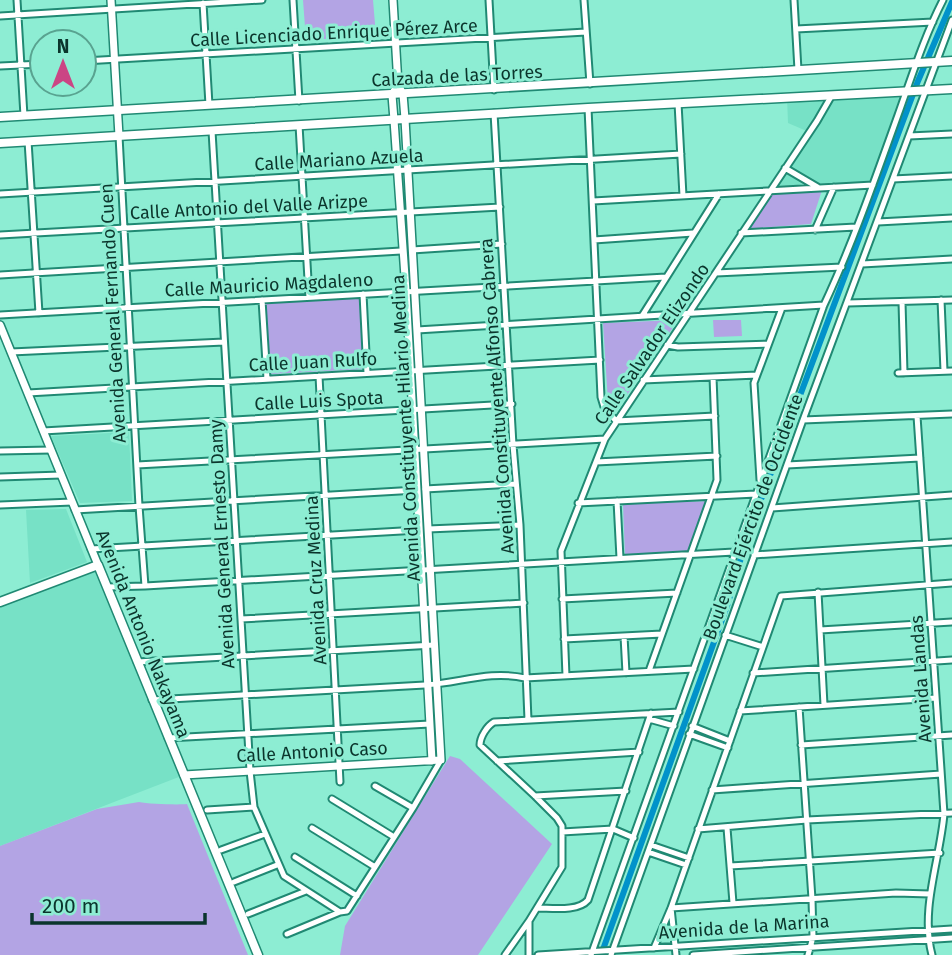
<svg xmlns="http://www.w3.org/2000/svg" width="952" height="955" font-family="'Fira Sans',sans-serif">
  <rect width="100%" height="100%" fill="#8dedd3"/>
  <path fill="#77e1c6" d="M906,92l-33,93 -103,6 39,-59 -21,-9 -1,-26z
    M129,432l3,69 -52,2 -29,-67z
    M66,509l21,53 -57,21 -4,-73z
    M98,565l86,210 -184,71v-245z"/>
  <path fill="#b3a4e4" d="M303,0h70l3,36 -70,4z
    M822,190l-11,34 -64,5 23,-35z
    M359,296l5,73 -95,5 -4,-72z
    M678,320l-64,94 -6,-12 -5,-79z
    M713,320h28l1,16 -28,1z
    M710,501l-20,50 -65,5 -2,-52z
    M450,756l10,3 92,85 -74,111h-138l5,-29z
    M139,802c9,2 40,3 48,2l61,151h-248v-109l97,-37z"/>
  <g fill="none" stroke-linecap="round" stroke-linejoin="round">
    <path stroke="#0192ca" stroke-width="6" d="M601,955l126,-349 21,-72 170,-453 34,-79"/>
    <defs>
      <path id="street" d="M17,0l7,116
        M293,0l6,101
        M489,0l5,90
        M584,0l6,84
        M794,0l4,70
        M203,3l6,102
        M0,16l262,-16
        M796,29l137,-7
        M84,61l502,-29
        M0,66l42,-2
        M678,103l5,93
        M588,108l13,289 3,10 12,14 99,-5
        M494,113l19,332 7,80 8,195
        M299,125l10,172
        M212,131l38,640 4,36 30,69 56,36 7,-1 66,-103 28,-48
        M909,136l43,-2
        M28,141l11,172
        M785,168l34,20
        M893,179l59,-3
        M0,194l681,-40
        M593,201l280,-16
        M878,222l74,-4
        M815,230l19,-43
        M741,233l115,-6
        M0,235l500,-28
        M594,240l99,-7
        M412,250l90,-6
        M862,264l90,-5
        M716,273l126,-6
        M0,275l401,-24
        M363,294l4,79
        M262,300l5,79
        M941,300l3,71
        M902,302l2,71
        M848,303l104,-3
        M0,315l666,-38
        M642,316l77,-122
        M417,330l407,-25
        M667,345l11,2 90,-3
        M11,352l213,-10
        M898,373l54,-2
        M319,376l21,406
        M643,380l114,-5
        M28,393l572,-33
        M917,416l27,398c-4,46 -24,95 -12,141
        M803,420l149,-6
        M43,431l469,-27
        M0,451l51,-1
        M596,462l121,-6
        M137,465l468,-26
        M787,465l133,-7
        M0,477l61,-2
        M760,480l-6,-97 28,-75
        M425,489l90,-5
        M617,501l3,57
        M578,503l178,-9
        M0,505l72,-3
        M772,508l180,-13
        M75,510l342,-20
        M428,529l92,-4
        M91,549l328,-19
        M754,555l198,-13
        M145,586l589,-34
        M107,587l38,-1 -6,-80 -20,-370
        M818,592l6,113
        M562,599l115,-6
        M241,619l283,-16
        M820,630l132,-8
        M725,635l38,12
        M624,636l2,37
        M564,639l98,-5
        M137,662l297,-17
        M649,671l68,-191 -4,-103
        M753,673l199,-13
        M566,676l-5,-125 44,-112 212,-318 15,-26
        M152,700c91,-5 182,-10 273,-15 36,-2 63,-15 100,-7l169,-9
        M799,707l13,192 1,38 -5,18
        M740,711l196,-13
        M649,719l25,7
        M692,726l38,15
        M689,734l39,14
        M168,738l262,-14
        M801,745l151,-10
        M497,761l142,-9
        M375,786l38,22
        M712,790l229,-16
        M535,796l91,-5
        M332,799l62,38
        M207,810l47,-3
        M312,828l63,39
        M727,828l6,75
        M698,829l109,-9 145,-7
        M562,832l51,-3 21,9
        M651,845l38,13
        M221,850l44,-16
        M648,852l38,13
        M295,857l62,39
        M730,866l210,-13
        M234,882l43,-17
        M537,908c15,0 41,4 51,-8l63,-187
        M248,914l58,-23
        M287,934l53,-22
        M654,948l17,-40 110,-312 171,-13
        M505,955l24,-34
        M529,955v-34l33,-54v-41l-5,-8 -22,-22 -55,-51c0,-8 7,-19 14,-23l185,-10
        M538,955l414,-26
        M591,955l233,-650c29,-62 51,-126 74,-190 14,-39 26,-78 45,-115
        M611,955l192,-535 149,-400
        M676,955l-5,-47 225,-15 34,1
        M693,955l259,-17"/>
      <path id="secondary" d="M111,0l8,136
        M394,91l-2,4 2,25 12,171 26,470
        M0,325l98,240
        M184,775l257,-15 -36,-641 -2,-25 -5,-9 -5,-85"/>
      <path id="primary" d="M0,117l952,-56
        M0,143l588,-35 364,-19
        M0,602l98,-37 160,390"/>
    </defs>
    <use href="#street" stroke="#208973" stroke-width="9"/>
    <use href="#secondary" stroke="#208973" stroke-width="10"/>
    <use href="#primary" stroke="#208973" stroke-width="11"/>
    <use href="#street" stroke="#fff" stroke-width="5"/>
    <use href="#secondary" stroke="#fff" stroke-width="7"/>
    <use href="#primary" stroke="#fff" stroke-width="8"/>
  </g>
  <g text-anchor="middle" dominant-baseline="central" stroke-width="6" stroke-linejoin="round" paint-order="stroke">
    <g font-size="18" fill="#0b352c" stroke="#8dedd3">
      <text transform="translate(334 33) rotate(-3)">Calle Licenciado Enrique Pérez Arce</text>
      <text transform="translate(457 76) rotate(-3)">Calzada de las Torres</text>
      <text transform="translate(339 160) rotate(-3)">Calle Mariano Azuela</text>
      <text transform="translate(249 207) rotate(-3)">Calle Antonio del Valle Arizpe</text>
      <text transform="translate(269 285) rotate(-3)">Calle Mauricio Magdaleno</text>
      <text transform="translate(113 313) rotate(-93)">Avenida General Fernando Cuen</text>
      <text transform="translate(652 344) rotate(-56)">Calle Salvador Elizondo</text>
      <text transform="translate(313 362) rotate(-3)">Calle Juan Rulfo</text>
      <text transform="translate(497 396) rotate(-94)">Avenida Constituyente Alfonso Cabrera</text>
      <text transform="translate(319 401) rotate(-3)">Calle Luis Spota</text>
      <text transform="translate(406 428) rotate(-93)">Avenida Constituyente Hilario Medina</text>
      <text transform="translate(753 517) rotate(-70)">Boulevard Ejército de Occidente</text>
      <text transform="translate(222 544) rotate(-93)">Avenida General Ernesto Damy</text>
      <text transform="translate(316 580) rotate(-93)">Avenida Cruz Medina</text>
      <text transform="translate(143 634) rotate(68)">Avenida Antonio Nakayama</text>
      <text transform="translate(921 679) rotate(-94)">Avenida Landas</text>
      <text transform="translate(312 752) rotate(-3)">Calle Antonio Caso</text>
      <text transform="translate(744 927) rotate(-4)">Avenida de la Marina</text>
    </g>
  </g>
  <g transform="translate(63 63)"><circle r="33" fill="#8dedd3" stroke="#59a390" stroke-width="2"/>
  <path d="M0-5L12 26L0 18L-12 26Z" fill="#cb4584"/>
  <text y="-10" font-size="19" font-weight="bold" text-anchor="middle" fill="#0b352c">N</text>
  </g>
  <path d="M32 913v10h173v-10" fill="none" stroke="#0b352c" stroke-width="3.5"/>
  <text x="42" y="913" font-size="21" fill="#0b352c" stroke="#8dedd3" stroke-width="5" paint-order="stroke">200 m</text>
</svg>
